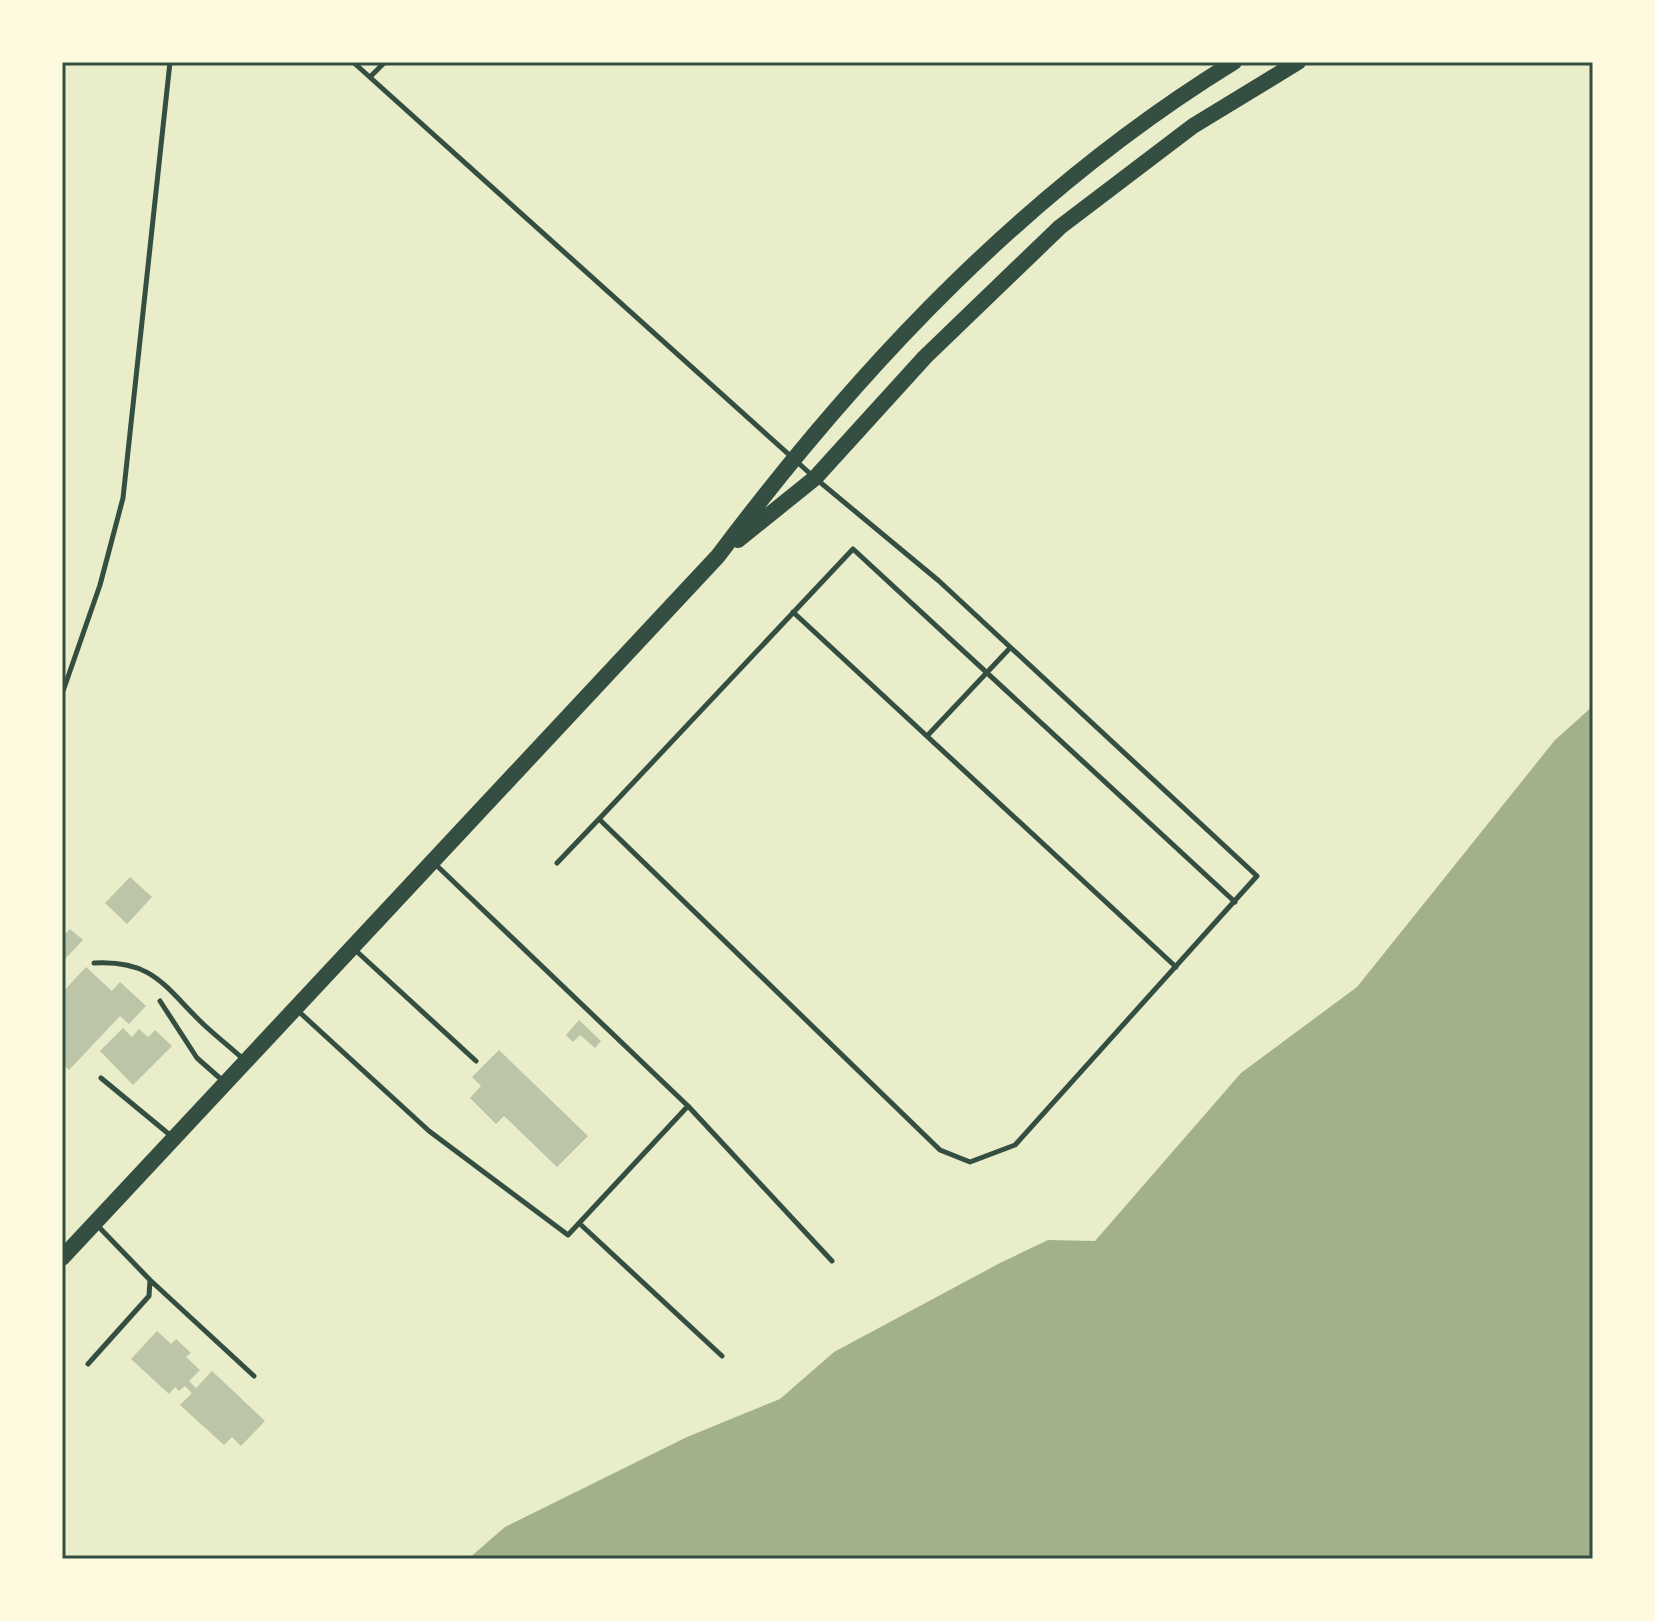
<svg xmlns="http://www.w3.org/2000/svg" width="1655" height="1621" font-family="Helvetica,sans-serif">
  <rect width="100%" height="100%" fill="#e9edc9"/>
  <path fill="#a3b18a" d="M1593,706v853h-1125l37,-32 182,-90 93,-38 54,-47 166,-89 48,-23 47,1 146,-168 116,-86 198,-247z"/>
  <path fill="#bcc5a7" d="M130,877l22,20 -25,27 -22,-21z
    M70,929l13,11 -21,22v-25z
    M86,967l26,24 8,-9 26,24 -17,18 -9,-8 -51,54 -7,-7v-70z
    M579,1020l22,21 -6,7 -15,-13 -7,7 -7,-7z
    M123,1028l9,9 7,-8 9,8 7,-7 17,16 -39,39 -33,-34z
    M499,1050l89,86 -31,31 -53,-51 -8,8 -26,-26 11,-12 -9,-9z
    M157,1331l14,13 5,-5 15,14 -5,4 14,13 -11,11 7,7 16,-17 53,50 -24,25 -9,-9 -8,8 -44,-40 12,-12 -7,-7 -6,5 -4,-4 -6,7 -38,-35z"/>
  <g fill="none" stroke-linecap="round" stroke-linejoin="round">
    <path stroke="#344e41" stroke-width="5" d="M353,62l462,416 124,103 318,295 -242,269 -45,17 -30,-12 -341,-331 -42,44
      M370,77l15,-15
      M793,612l383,355
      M62,694l38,-109 23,-87 47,-436
      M928,735l82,-87
      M599,819l254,-270 382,353
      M353,948l123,113
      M94,963c57,-3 69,21 105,57 14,14 29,25 43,38
      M160,1001l37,57 25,22
      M296,1009l133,122 139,104 120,-129 -255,-244
      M101,1078l69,57
      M688,1106l144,155
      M579,1223l143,133
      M150,1280l104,96
      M88,1364l61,-68 1,-16 -54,-56"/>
    <path stroke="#344e41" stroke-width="16" d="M738,540l77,-62 110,-121 135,-130 133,-101 105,-64
      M62,1258l656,-702c144,-192 311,-368 516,-494"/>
  </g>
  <rect width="1655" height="1621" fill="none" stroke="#fefae0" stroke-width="128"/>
  <rect x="64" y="64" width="1527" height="1493" fill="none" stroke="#344e41" stroke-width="3"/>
</svg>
